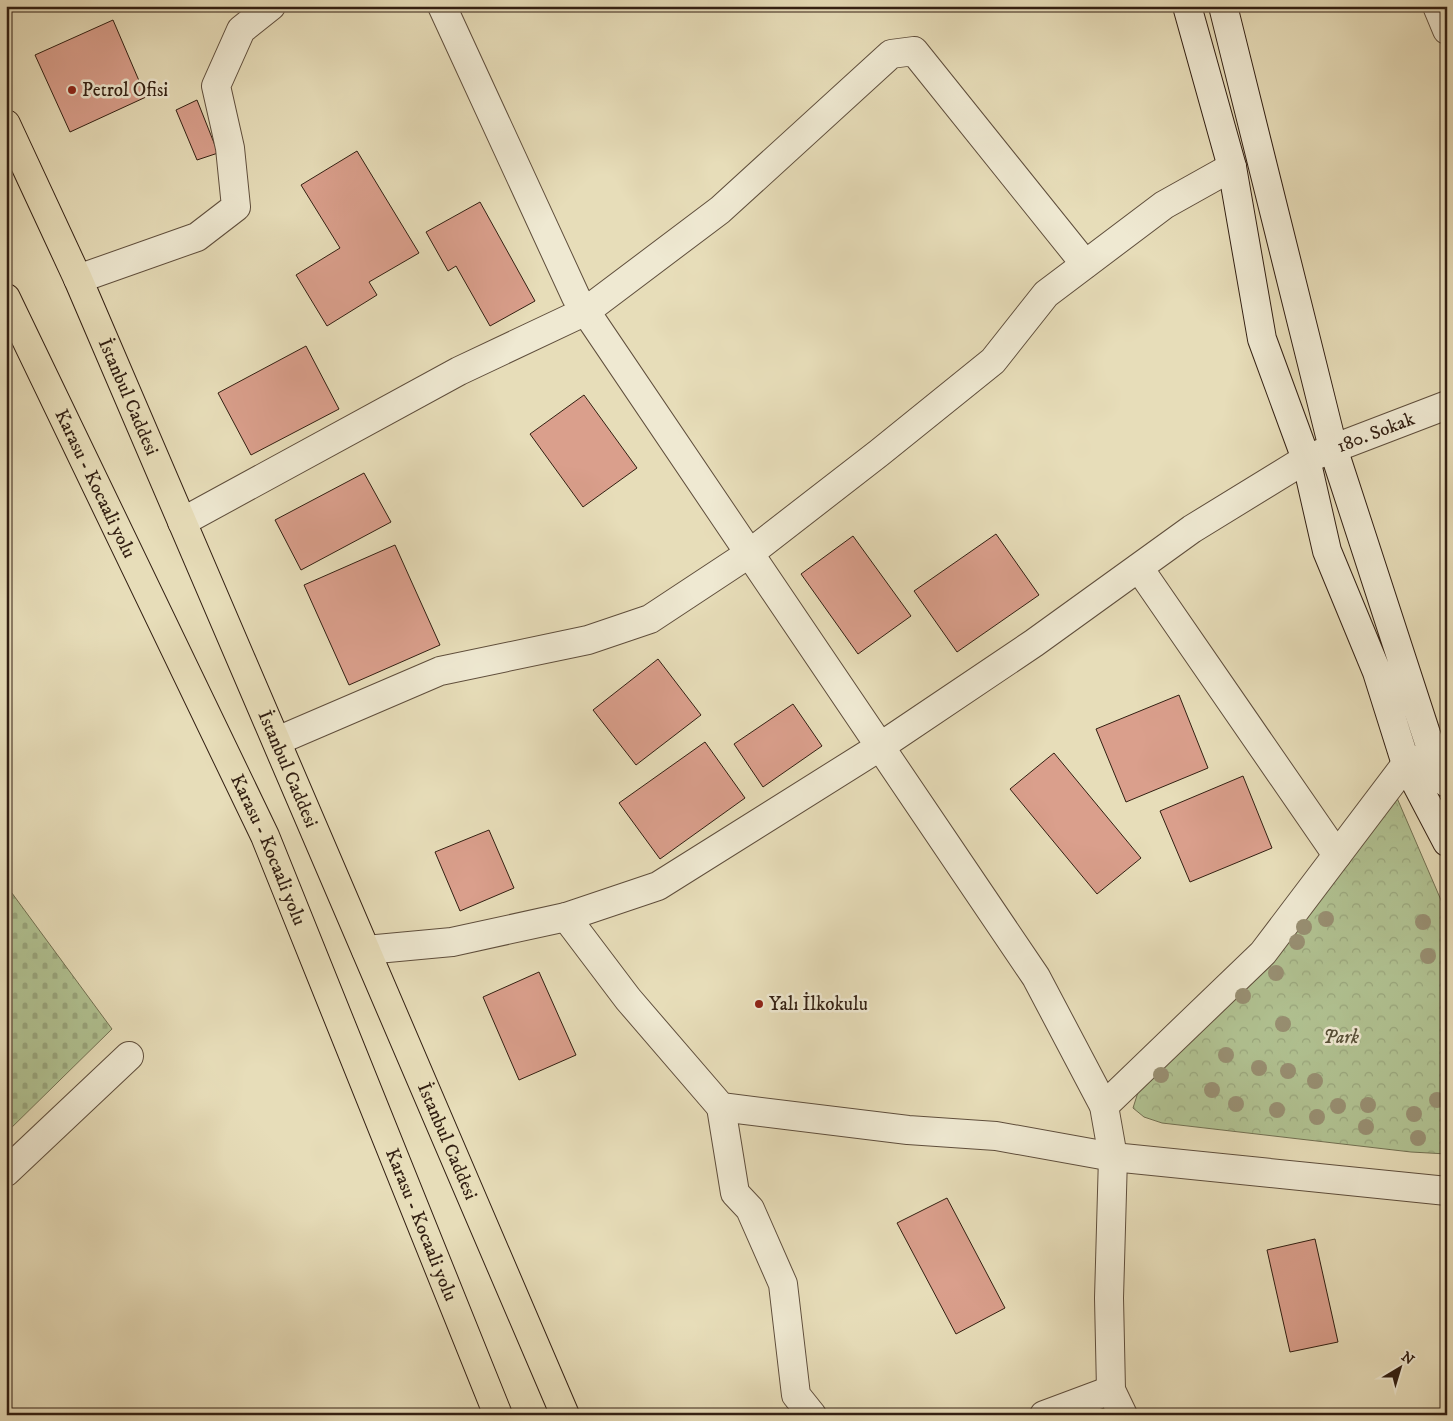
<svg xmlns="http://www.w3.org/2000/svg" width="1453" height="1421" font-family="'IM FELL DW Pica',serif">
  <defs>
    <pattern id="cemetery-stones" width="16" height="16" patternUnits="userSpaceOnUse" patternTransform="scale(1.25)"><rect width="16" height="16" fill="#b1c292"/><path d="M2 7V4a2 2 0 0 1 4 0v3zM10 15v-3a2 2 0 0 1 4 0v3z" fill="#99a67d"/></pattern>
    <pattern id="park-crowns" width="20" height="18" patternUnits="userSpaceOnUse" patternTransform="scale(1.25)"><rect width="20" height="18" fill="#b1c292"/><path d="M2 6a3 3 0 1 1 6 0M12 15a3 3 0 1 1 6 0" fill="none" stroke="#99a67d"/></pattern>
  </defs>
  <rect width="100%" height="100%" fill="#e7ddb9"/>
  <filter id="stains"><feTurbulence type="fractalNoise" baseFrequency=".004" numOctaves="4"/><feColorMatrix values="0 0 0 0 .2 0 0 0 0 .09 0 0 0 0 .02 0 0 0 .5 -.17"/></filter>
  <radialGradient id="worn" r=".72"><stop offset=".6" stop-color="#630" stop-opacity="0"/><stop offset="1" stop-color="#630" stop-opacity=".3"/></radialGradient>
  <path fill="url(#cemetery-stones)" stroke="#727052" d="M6,885l106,144 -106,104z"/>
  <path fill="url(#park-crowns)" stroke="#727052" d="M1397,798l50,116v240l-36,-2 -249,-29 -18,-6 -11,-9 6,-19z"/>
  <path fill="#da9f8c" stroke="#321f12" d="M113,20l33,77 -76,35 -35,-77z
    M197,100l21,53 -21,7 -21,-50z
    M357,151l62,102 -50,29 8,13 -50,31 -31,-51 44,-27 -39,-63z
    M480,202l55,99 -45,25 -34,-60 -8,5 -22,-39z
    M306,346l33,63 -88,46 -33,-62z
    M584,395l53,73 -54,39 -53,-73z
    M364,473l27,49 -90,48 -26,-50z
    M996,534l43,61 -82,57 -43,-61z
    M853,536l58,80 -53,38 -57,-80z
    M395,545l45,100 -91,40 -45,-100z
    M658,659l43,56 -65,50 -43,-55z
    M1179,695l29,73 -82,34 -30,-73z
    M793,704l29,42 -59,41 -29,-43z
    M705,742l40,56 -85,61 -41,-56z
    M1054,753l87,105 -44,36 -87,-105z
    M1243,776l29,72 -82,34 -30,-71z
    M489,830l25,58 -54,23 -25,-59z
    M539,972l37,83 -57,25 -36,-83z
    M947,1198l58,110 -49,26 -59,-111z
    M1315,1239l23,103 -48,10 -23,-102z"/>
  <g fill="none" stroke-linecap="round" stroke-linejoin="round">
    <defs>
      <g id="street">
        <path d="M442,6l134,291 460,680 68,129 9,51 -4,141 2,92 12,25"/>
        <path d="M1437,6l10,24"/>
        <path d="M78,279l119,-42 39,-30 -6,-59 -14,-62 25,-56 30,-24"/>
        <path d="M182,522l277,-151 127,-60 134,-101 171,-156 23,-3 171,213"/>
        <path d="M1139,568l198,287"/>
        <path d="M277,741l163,-70 148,-31 62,-21 100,-66 129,-100 114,-92 53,-67 118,-89 68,-38"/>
        <path d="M566,917l62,82 93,108 187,23 88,6 117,21 334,34"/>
        <path id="s1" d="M366,950l86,-8 114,-25 92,-31 223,-140 153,-103 158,-114 114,-70 141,-54"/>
        <path d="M1104,1106l159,-153 143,-189 41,-14"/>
        <path d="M721,1107l14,86 15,16 33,75 13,111 16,20"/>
        <path d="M6,1172l123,-116"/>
        <path d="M1044,1415l67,-25"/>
      </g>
      <path id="secondary" d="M1187,6l45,161 30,172 44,120 21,92 50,121 29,92 41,78
        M1223,6l110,442 100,307 14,28"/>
      <g id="highway">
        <path id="s2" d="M6,124l72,155 487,1136"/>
        <path id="s3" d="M6,298l259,538 233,579"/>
      </g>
    </defs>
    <use href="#street" stroke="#5f4e3c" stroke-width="30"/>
    <use href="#secondary" stroke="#321f12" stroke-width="30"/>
    <use href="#highway" stroke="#321f12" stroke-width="30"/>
    <use href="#street" stroke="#efe9d2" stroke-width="28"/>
    <use href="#secondary" stroke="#efe9d2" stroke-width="28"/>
    <use href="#highway" stroke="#e7ddb9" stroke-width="28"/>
  </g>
  <g fill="#988f72">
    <circle cx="1326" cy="919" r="8"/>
    <circle cx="1423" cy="922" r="8"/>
    <circle cx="1304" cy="927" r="8"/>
    <circle cx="1297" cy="942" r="8"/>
    <circle cx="1428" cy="956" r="8"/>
    <circle cx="1276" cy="973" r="8"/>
    <circle cx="1243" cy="996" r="8"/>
    <circle cx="1283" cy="1024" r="8"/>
    <circle cx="1226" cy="1055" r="8"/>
    <circle cx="1259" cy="1068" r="8"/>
    <circle cx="1288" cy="1071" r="8"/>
    <circle cx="1161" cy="1075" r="8"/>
    <circle cx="1315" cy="1081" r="8"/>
    <circle cx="1212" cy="1090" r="8"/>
    <circle cx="1437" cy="1100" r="8"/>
    <circle cx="1236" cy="1104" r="8"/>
    <circle cx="1368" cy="1105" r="8"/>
    <circle cx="1338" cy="1106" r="8"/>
    <circle cx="1277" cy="1110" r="8"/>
    <circle cx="1414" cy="1114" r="8"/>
    <circle cx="1317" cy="1117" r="8"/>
    <circle cx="1366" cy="1127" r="8"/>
    <circle cx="1418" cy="1138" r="8"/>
  </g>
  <g fill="#8f2418" stroke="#efe9d2" stroke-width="2">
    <circle cx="72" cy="90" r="5"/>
    <circle cx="759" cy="1004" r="5"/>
  </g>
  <g text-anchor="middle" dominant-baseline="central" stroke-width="5" stroke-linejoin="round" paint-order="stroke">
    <g font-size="19" fill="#321f12" stroke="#efe9d2" text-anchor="start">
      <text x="82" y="90">Petrol Ofisi</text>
      <text x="769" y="1004">Yalı İlkokulu</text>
    </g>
    <g font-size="19" fill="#321f12" stroke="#efe9d2">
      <text stroke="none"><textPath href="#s2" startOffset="299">İstanbul Caddesi</textPath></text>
      <text stroke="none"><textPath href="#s1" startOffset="1151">180. Sokak</textPath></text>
      <text stroke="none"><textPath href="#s3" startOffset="206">Karasu - Kocaali yolu</textPath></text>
      <text stroke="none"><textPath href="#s2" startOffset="704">İstanbul Caddesi</textPath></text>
      <text stroke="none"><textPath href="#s3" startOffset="611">Karasu - Kocaali yolu</textPath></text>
      <text stroke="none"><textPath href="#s2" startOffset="1109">İstanbul Caddesi</textPath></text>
      <text stroke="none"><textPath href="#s3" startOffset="1016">Karasu - Kocaali yolu</textPath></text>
    </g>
    <g font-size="19" font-style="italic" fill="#585038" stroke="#efe9d2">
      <text x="1341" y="1037">Park</text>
    </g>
  </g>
  <rect width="1453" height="1421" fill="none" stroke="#e7ddb9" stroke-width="25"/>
  <rect x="8" y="8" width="1438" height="1406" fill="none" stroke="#321f12" stroke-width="2.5"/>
  <rect x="12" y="12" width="1428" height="1396" fill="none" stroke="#321f12"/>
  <g transform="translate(1400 1368) rotate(38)" stroke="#efe9d2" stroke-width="4" paint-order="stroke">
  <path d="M0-4L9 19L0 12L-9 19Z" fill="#321f12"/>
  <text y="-8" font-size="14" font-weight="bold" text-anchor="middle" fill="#321f12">N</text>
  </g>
  <rect width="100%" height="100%" filter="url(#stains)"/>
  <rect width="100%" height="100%" fill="url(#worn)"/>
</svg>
